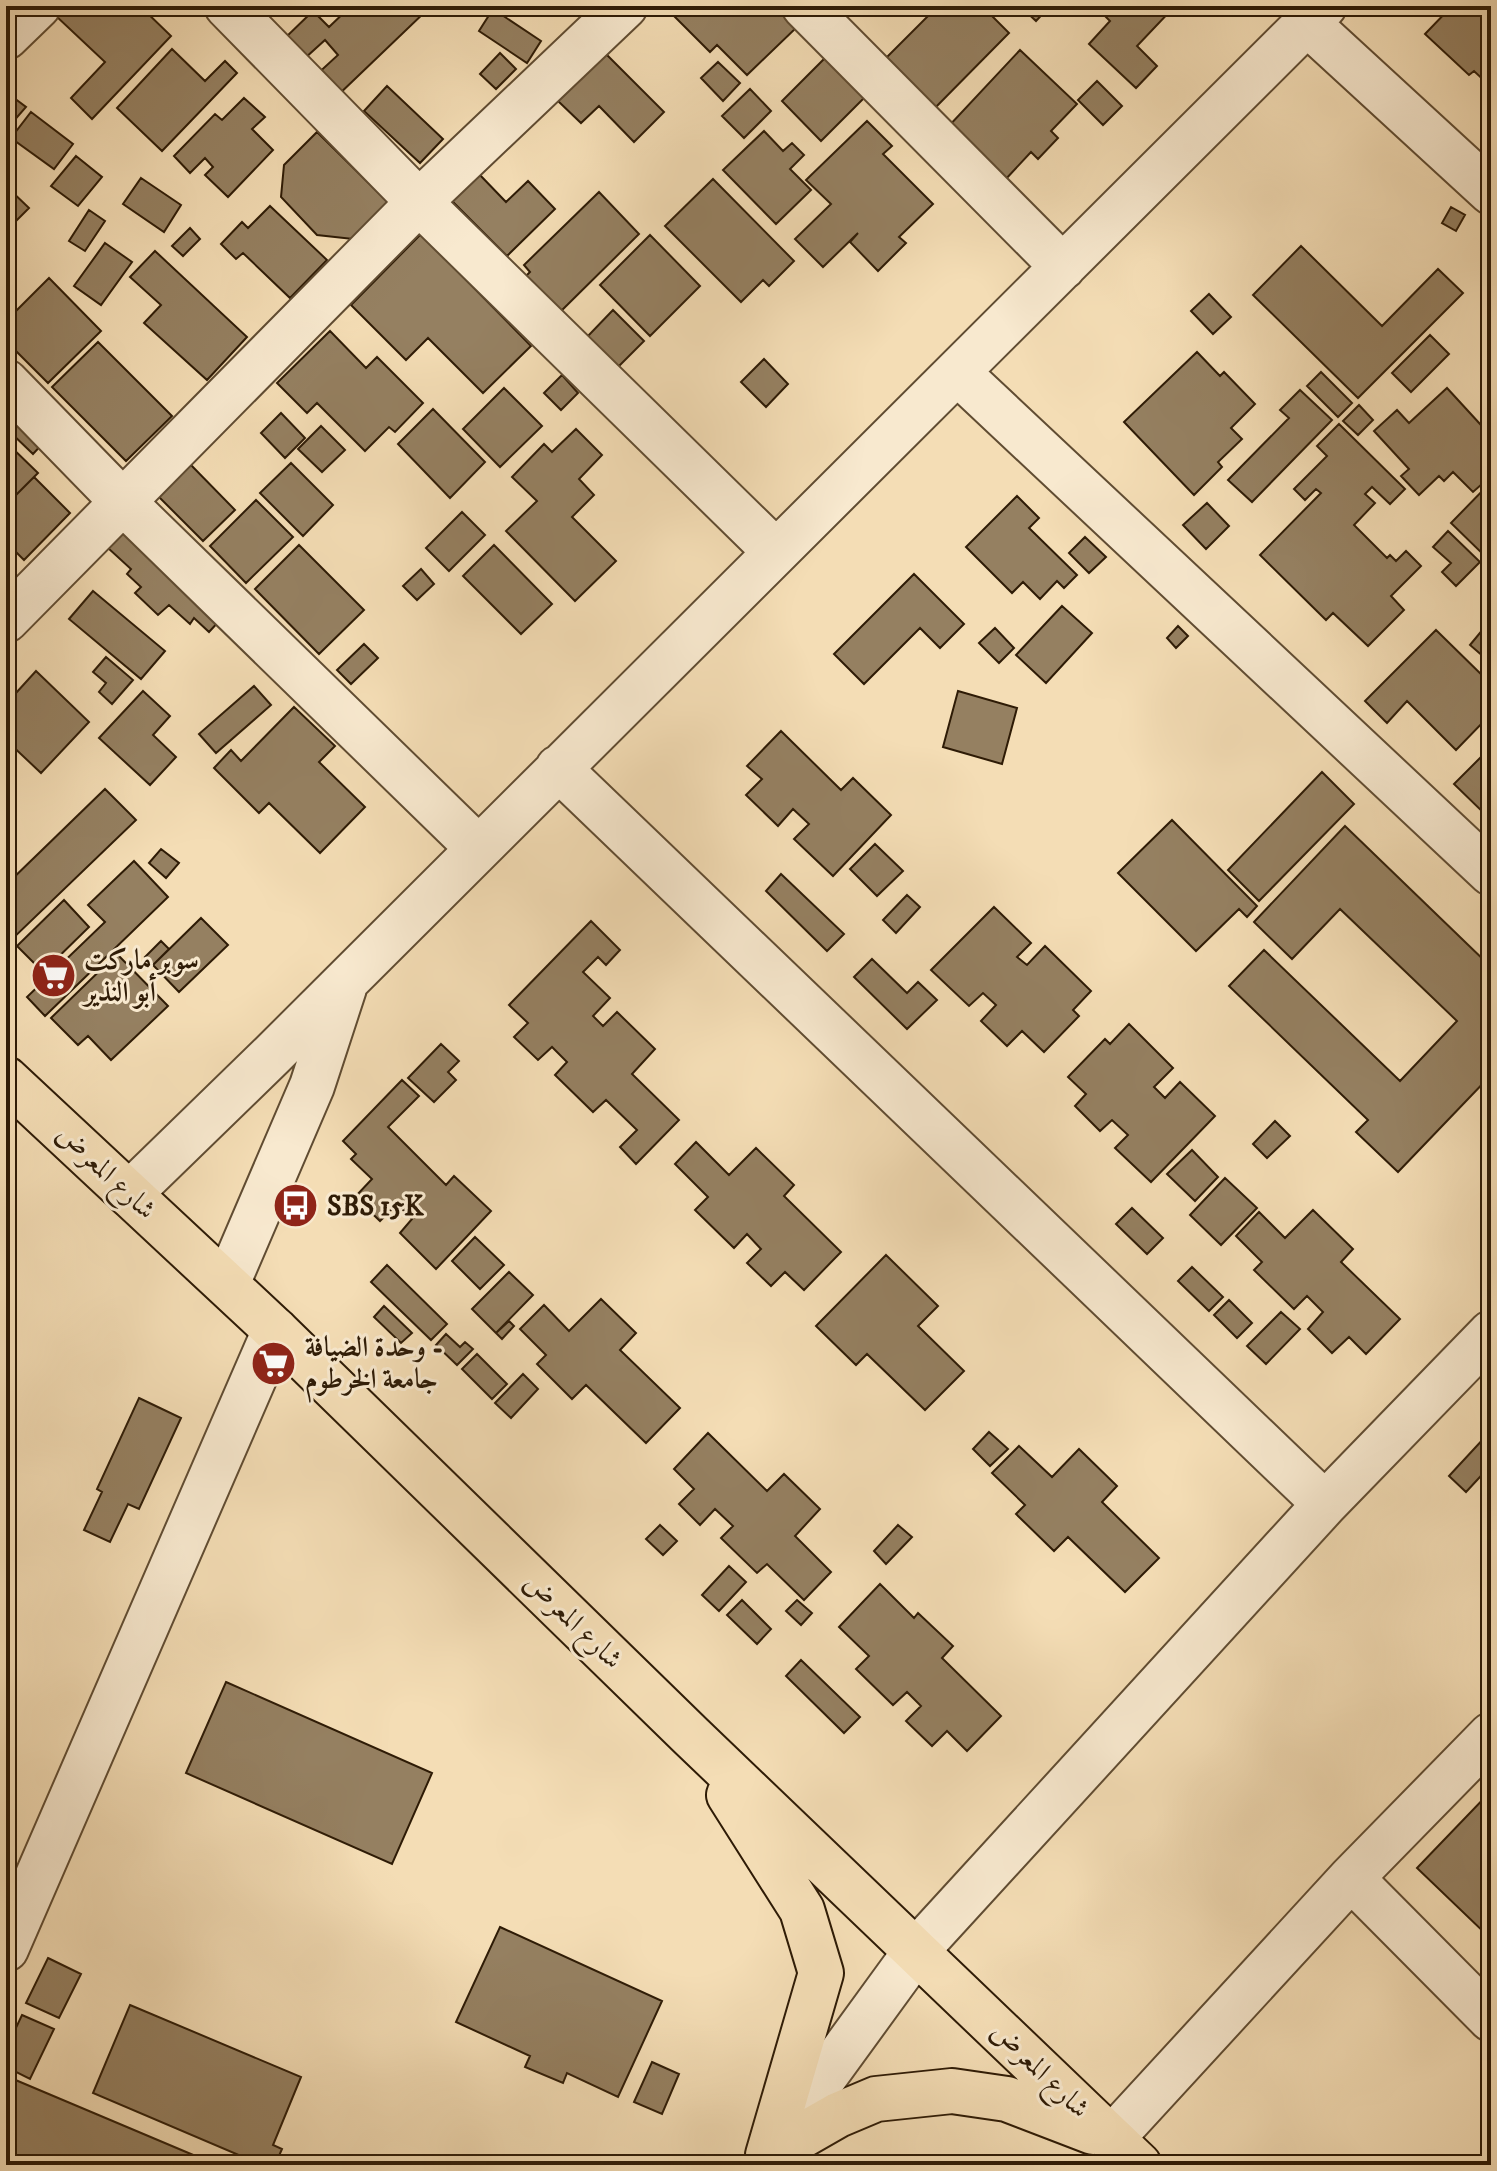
<svg xmlns="http://www.w3.org/2000/svg" width="1497" height="2171" font-family="'IM FELL DW Pica',Amiri,serif">
  <rect width="100%" height="100%" fill="#f4ddb5"/>
  <filter id="stains"><feTurbulence type="fractalNoise" baseFrequency=".0025" numOctaves="4"/><feColorMatrix values="0 0 0 0 .2 0 0 0 0 .09 0 0 0 0 .02 0 0 0 .5 -.17"/></filter>
  <radialGradient id="worn" r=".72"><stop offset=".6" stop-color="#630" stop-opacity="0"/><stop offset="1" stop-color="#630" stop-opacity=".3"/></radialGradient>
  <path fill="#958061" stroke="#2e1b06" stroke-width="2" d="M65,6h75l31,30 -79,83 -21,-21 34,-36 -49,-46z
    M257,6h22l-9,11z
    M351,6h72l4,4 -92,88 -21,-21 24,-22 -13,-15 -21,19 -19,-21 28,-27 16,16z
    M664,6h113l21,20 -51,49 -30,-30 -7,7z
    M938,6h44l27,27 -81,82 -50,-49z
    M1020,6h30l-14,15z
    M1095,6h80l-38,40 20,20 -21,22 -47,-44 21,-23z
    M1452,6h39v81l-17,-16 -5,4 -44,-41z
    M493,9l48,32 -14,22 -48,-32z
    M172,49l33,32 20,-20 12,12 -75,78 -45,-43z
    M1020,50l57,54 -26,27 7,7 -20,21 -7,-7 -27,29 -57,-53z
    M500,53l16,16 -20,20 -16,-15z
    M606,54l58,58 -30,30 -35,-36 -18,17 -23,-22z
    M826,57l40,39 -45,45 -39,-40z
    M718,62l22,21 -17,18 -22,-23z
    M1097,81l25,25 -19,19 -25,-25z
    M387,86l56,53 -23,24 -56,-52z
    M750,89l21,22 -27,27 -22,-22z
    M6,92l20,15 -14,16 -6,-6z
    M244,98l21,19 -13,12 21,21 -45,47 -23,-22 8,-8 -8,-9 -15,15 -16,-17 41,-42 7,6z
    M31,112l42,32 -19,25 -43,-31z
    M867,121l25,25 -9,8 50,50 -34,33 7,6 -28,28 -28,-29 8,-9 -35,34 -28,-28 36,-35 -25,-24z
    M764,131l19,20 9,-8 12,12 -14,14 21,21 -35,34 -53,-54z
    M317,132l76,75 -31,33 -45,-5 -36,-38 3,-32z
    M76,156l26,21 -24,29 -27,-20z
    M479,174l27,28 22,-21 27,28 -48,47 -55,-55z
    M141,178l40,27 -17,27 -41,-28z
    M713,179l81,82 -25,25 -6,-6 -22,22 -76,-76z
    M6,186l23,22 -23,23z
    M599,192l40,42 -86,85 -35,-35 12,-12 -6,-7z
    M270,206l57,54 -37,38 -47,-45 -7,6 -15,-15 21,-22 6,6z
    M1451,207l14,8 -9,16 -14,-8z
    M89,210l16,11 -20,30 -16,-10z
    M190,228l10,11 -17,17 -11,-10z
    M421,234l110,112 -48,47 -55,-55 -22,22 -55,-55z
    M650,235l50,51 -50,50 -50,-51z
    M105,243l27,19 -31,43 -27,-19z
    M1301,246l81,80 56,-57 25,24 -105,105 -105,-103z
    M155,251l92,86 -40,43 -63,-57 17,-18 -31,-28z
    M49,278l52,53 -53,52 -42,-42v-20z
    M1209,294l22,23 -18,17 -22,-23z
    M613,310l31,31 -27,27 -30,-31z
    M330,331l36,37 11,-11 46,46 -28,29 -6,-5 -24,24 -48,-48 -10,10 -30,-30z
    M1430,335l19,19 -38,38 -19,-19z
    M98,342l74,74 -46,45 -74,-74z
    M1197,352l23,24 4,-4 31,32 -24,24 11,11 -24,23 4,5 -28,28 -70,-73z
    M764,359l24,25 -22,23 -25,-25z
    M1321,372l31,31 -14,14 -31,-31z
    M562,375l16,18 -17,17 -17,-17z
    M504,388l38,38 -42,41 -37,-38z
    M1447,388l44,48v40l-18,16 -20,-20 -9,9 -5,-5 -20,19 -18,-19 8,-7 -35,-38 23,-21 12,13z
    M1300,390l32,30 -80,82 -24,-22 61,-62 -9,-8z
    M1359,405l14,15 -15,15 -15,-14z
    M433,409l52,53 -35,36 -52,-54z
    M281,413l24,25 -20,20 -24,-25z
    M20,418l24,24 -11,12 -25,-24z
    M1339,424l66,65 -15,15 -18,-17 -7,7 10,9 -21,22 33,33 3,-3 6,6 10,-10 15,15 -30,30 13,14 -36,36 -35,-33 -7,7 -66,-65 61,-62 -5,-4 -11,11 -11,-11 33,-33 -10,-10z
    M321,426l24,24 -23,22 -24,-23z
    M576,429l26,26 -23,24 15,16 -22,22 44,44 -41,40 -69,-70 31,-30 -25,-24 32,-33 8,8z
    M6,442l32,31 -32,32z
    M189,463l46,47 -32,31 -46,-46z
    M291,463l42,42 -30,31 -43,-43z
    M34,477l36,36 -46,47 -18,-18v-37z
    M1491,482v80l-40,-39z
    M1017,496l22,22 -10,10 48,47 -13,13 -7,-7 -17,18 -17,-17 -11,11 -46,-46z
    M256,500l37,37 -47,46 -36,-37z
    M1207,503l22,23 -23,23 -23,-24z
    M462,512l23,23 -36,36 -23,-23z
    M126,530l95,89 -12,13 -15,-14 -4,6 -21,-19 -11,10 -23,-22 6,-6 -14,-13 4,-5 -23,-21z
    M1448,531l32,31 -24,24 -14,-14 9,-9 -18,-16z
    M1085,537l21,20 -17,16 -20,-20z
    M299,545l65,65 -45,44 -64,-65z
    M494,545l58,59 -31,30 -58,-58z
    M421,569l13,15 -17,16 -14,-14z
    M914,574l50,50 -24,24 -20,-20 -56,56 -30,-30z
    M93,591l72,60 -24,28 -72,-60z
    M1062,606l30,27 -46,50 -30,-28z
    M1178,626l10,10 -12,12 -9,-10z
    M995,628l19,20 -15,15 -20,-20z
    M1484,628l7,6v15l-7,8 -14,-12z
    M1436,630l55,54v35l-3,-2 -32,33 -49,-49 -20,22 -22,-22z
    M364,644l14,14 -27,26 -14,-14z
    M106,657l27,23 -21,24 -13,-12 7,-9 -13,-11z
    M36,671l53,51 -48,51 -35,-33v-36z
    M254,686l17,19 -55,48 -17,-19z
    M143,691l27,25 -17,19 23,22 -26,28 -51,-47z
    M958,691l59,17 -15,56 -59,-17z
    M294,707l41,39 -16,16 46,45 -45,46 -51,-50 -10,10 -45,-45 17,-18 10,11z
    M781,731l60,59 12,-12 38,37 -58,61 -39,-37 15,-15 -16,-15 -15,17 -32,-31 16,-16 -15,-13z
    M1491,747v38l-6,6 6,5v24l-37,-36z
    M1322,772l32,32 -95,97 -31,-31z
    M105,789l31,31 -130,125v-60z
    M1172,820l85,86 -10,11 -8,-8 -43,42 -78,-78z
    M1345,826l146,141v108l-93,97 -42,-40 12,-12 -139,-134 35,-36 136,131 57,-60 -117,-112 -48,50 -38,-37z
    M875,844l28,27 -26,25 -27,-27z
    M161,849l18,14 -13,15 -17,-15z
    M134,861l34,36 -123,119 -18,-19 78,-75 -17,-17z
    M781,874l63,60 -17,17 -61,-60z
    M907,895l13,12 -24,26 -13,-13z
    M64,900l25,27 -46,45 -26,-26z
    M994,907l37,36 -14,14 10,8 18,-19 46,45 -18,19 6,6 -35,36 -22,-21 -15,15 -26,-25 15,-16 -13,-12 -14,13 -38,-36z
    M201,918l27,27 -49,47 -26,-27z
    M591,921l29,29 -14,15 -8,-8 -15,15 27,26 -17,18 10,10 14,-14 38,37 -23,25 47,46 -43,44 -16,-17 17,-17 -31,-30 -13,12 -38,-37 12,-13 -15,-15 -14,13 -24,-23 14,-14 -19,-18z
    M161,941l8,8 -16,16 -8,-8z
    M117,954l51,52 -57,54 -23,-24 -10,9 -27,-27z
    M872,959l35,34 11,-11 19,18 -30,29 -53,-52z
    M1129,1024l44,44 -19,19 11,11 15,-16 35,34 -64,66 -36,-34 13,-13 -16,-15 -12,11 -25,-25 11,-12 -18,-17 37,-38 5,5z
    M441,1044l18,17 -11,11 8,8 -22,22 -26,-24z
    M402,1080l17,16 -31,31 58,58 8,-9 37,35 -55,58 -36,-36 12,-14 -15,-15 -17,17 -25,-24 17,-18 -21,-20 5,-5 -13,-13z
    M1275,1121l15,15 -23,22 -14,-14z
    M696,1142l33,33 27,-27 38,37 -10,11 57,56 -37,38 -19,-18 -14,14 -24,-23 14,-14 -14,-15 -13,14 -39,-38 13,-13 -33,-33z
    M1192,1150l26,27 -23,24 -28,-27z
    M1225,1178l32,30 -36,37 -31,-30z
    M1132,1208l31,30 -16,16 -31,-30z
    M1313,1210l40,39 -12,13 59,57 -34,35 -17,-17 -17,16 -24,-24 15,-17 -16,-16 -13,13 -40,-39 8,-8 -26,-26 23,-24 26,26z
    M475,1237l29,28 -24,24 -28,-28z
    M886,1255l52,51 -20,20 46,45 -39,39 -58,-56 -11,11 -40,-39z
    M387,1265l60,59 -16,16 -60,-58z
    M1192,1267l31,30 -14,14 -31,-30z
    M509,1272l24,23 -37,38 -24,-24z
    M601,1299l35,34 -16,17 60,58 -34,35 -60,-58 -14,14 -35,-35 9,-9 -26,-26 24,-24 25,26z
    M1229,1300l23,23 -15,15 -23,-23z
    M384,1306l28,27 -11,10 -27,-26z
    M1281,1312l19,17 -34,35 -19,-18z
    M509,1321l5,5 -12,13 -6,-6z
    M446,1334l14,13 5,-5 8,7 -16,16 -21,-20z
    M477,1354l30,30 -15,15 -30,-30z
    M523,1374l15,15 -27,29 -16,-15z
    M139,1398l42,20 -42,91 -11,-5 -18,38 -26,-12 18,-38 -5,-3z
    M989,1432l19,17 -18,17 -17,-17z
    M708,1433l59,58 17,-17 36,35 -25,27 36,36 -27,28 -37,-36 -10,9 -36,-35 12,-12 -18,-17 -15,16 -21,-21 15,-15 -20,-20z
    M1486,1436l5,5v24l-25,27 -17,-16z
    M1019,1446l33,31 27,-28 38,37 -15,16 57,56 -34,34 -57,-55 -14,14 -38,-37 9,-9 -33,-32z
    M660,1525l17,16 -14,14 -17,-16z
    M898,1525l14,12 -26,27 -12,-13z
    M729,1566l17,16 -27,29 -17,-16z
    M880,1584l34,34 4,-5 35,33 -11,12 59,58 -34,35 -20,-20 -15,15 -26,-25 15,-15 -14,-14 -14,13 -37,-36 13,-13 -30,-29z
    M742,1600l29,29 -14,15 -30,-29z
    M797,1600l15,13 -11,12 -15,-14z
    M801,1660l59,57 -16,16 -58,-57z
    M226,1682l206,91 -40,91 -206,-91z
    M1491,1791v148l-74,-71z
    M500,1927l162,74 -44,96 -51,-24 -4,10 -38,-16 5,-11 -74,-34z
    M48,1958l33,16 -22,44 -33,-15z
    M130,2005l171,72 -28,68 9,4 -7,16h-13l-169,-72z
    M22,2015l32,14 -24,50 -24,-12v-18z
    M652,2062l27,12 -17,40 -28,-12z
    M6,2076l211,89h-211z"/>
  <g fill="none" stroke-linecap="round" stroke-linejoin="round">
    <defs>
      <path id="minor" d="M227,6l192,196 357,350
        M804,6l259,261
        M1307,23l184,169
        M6,37l32,-31
        M957,372l534,501
        M6,382l117,120 355,346
        M6,620l413,-418 206,-196
        M558,768l767,736
        M129,1194l143,-139 1052,-1049
        M227,1284l85,-198 32,-98
        M1351,1878l140,141
        M6,1949l269,-619
        M1111,2139l240,-261 140,-143
        M772,2149l144,-198 409,-447 166,-171"/>
      <path id="major" d="M6,1079l269,251 416,406 448,429
        M729,1795l73,115 19,63 -53,182
        M768,2155l70,-40 38,-16 76,-8 55,8 86,33"/>
    </defs>
    <use href="#minor" stroke="#604c32" stroke-width="48"/>
    <use href="#major" stroke="#2e1b06" stroke-width="48"/>
    <use href="#minor" stroke="#f8e9cf" stroke-width="44"/>
    <use href="#major" stroke="#f4ddb5" stroke-width="44"/>
  </g>
  <defs>
    <symbol id="supermarket-disc" viewBox="-11 -11 22 22"><circle r="9.5" fill="#8f2418" stroke="#f8e9cf"/><path d="M-6-5.5h2.5l.6 2H6L4.5 2H-2.5L-4.4-4H-6ZM-1.5 3.2a1.3 1.3 0 1 0 .1 0ZM3 3.2a1.3 1.3 0 1 0 .1 0Z" fill="#fff"/></symbol>
    <symbol id="bus-disc" viewBox="-11 -11 22 22"><circle r="9.5" fill="#8f2418" stroke="#f8e9cf"/><path d="M-5-6H5V4H4V6H2V4H-2V6H-4V4H-5ZM-3.5-4V0h7V-4ZM-3.5 1.2v1.5H-2V1.2ZM2 1.2v1.5H3.5V1.2Z" fill="#fff"/></symbol>
  </defs>
  <g fill-rule="evenodd">
    <use href="#supermarket-disc" x="28" y="950" width="51" height="51"/>
    <use href="#bus-disc" x="270" y="1180" width="51" height="51"/>
    <use href="#supermarket-disc" x="248" y="1338" width="51" height="51"/>
  </g>
  <g text-anchor="middle" dominant-baseline="central" stroke-width="6" stroke-linejoin="round" paint-order="stroke">
    <g font-size="28" font-weight="bold" fill="#2e1b06" stroke="#f8e9cf" text-anchor="start">
      <text x="84" y="960">سوبر ماركت<tspan x="84" dy="32">أبو النذير</tspan></text>
      <text x="327" y="1206">SBS 15K</text>
      <text x="305" y="1347">وحدة الضيافة -<tspan x="305" dy="32">جامعة الخرطوم</tspan></text>
    </g>
    <g font-size="28" fill="#2e1b06" stroke="#f8e9cf">
      <text transform="translate(106 1172) rotate(43)">شارع المعرض</text>
      <text transform="translate(573 1621) rotate(44)">شارع المعرض</text>
      <text transform="translate(1040 2070) rotate(44)">شارع المعرض</text>
    </g>
  </g>
  <rect width="1497" height="2171" fill="none" stroke="#f4ddb5" stroke-width="32"/>
  <rect x="8" y="8" width="1481" height="2155" fill="none" stroke="#2e1b06" stroke-width="4"/>
  <rect x="16" y="16" width="1465" height="2139" fill="none" stroke="#2e1b06" stroke-width="2"/>
  <rect width="100%" height="100%" filter="url(#stains)"/>
  <rect width="100%" height="100%" fill="url(#worn)"/>
</svg>
